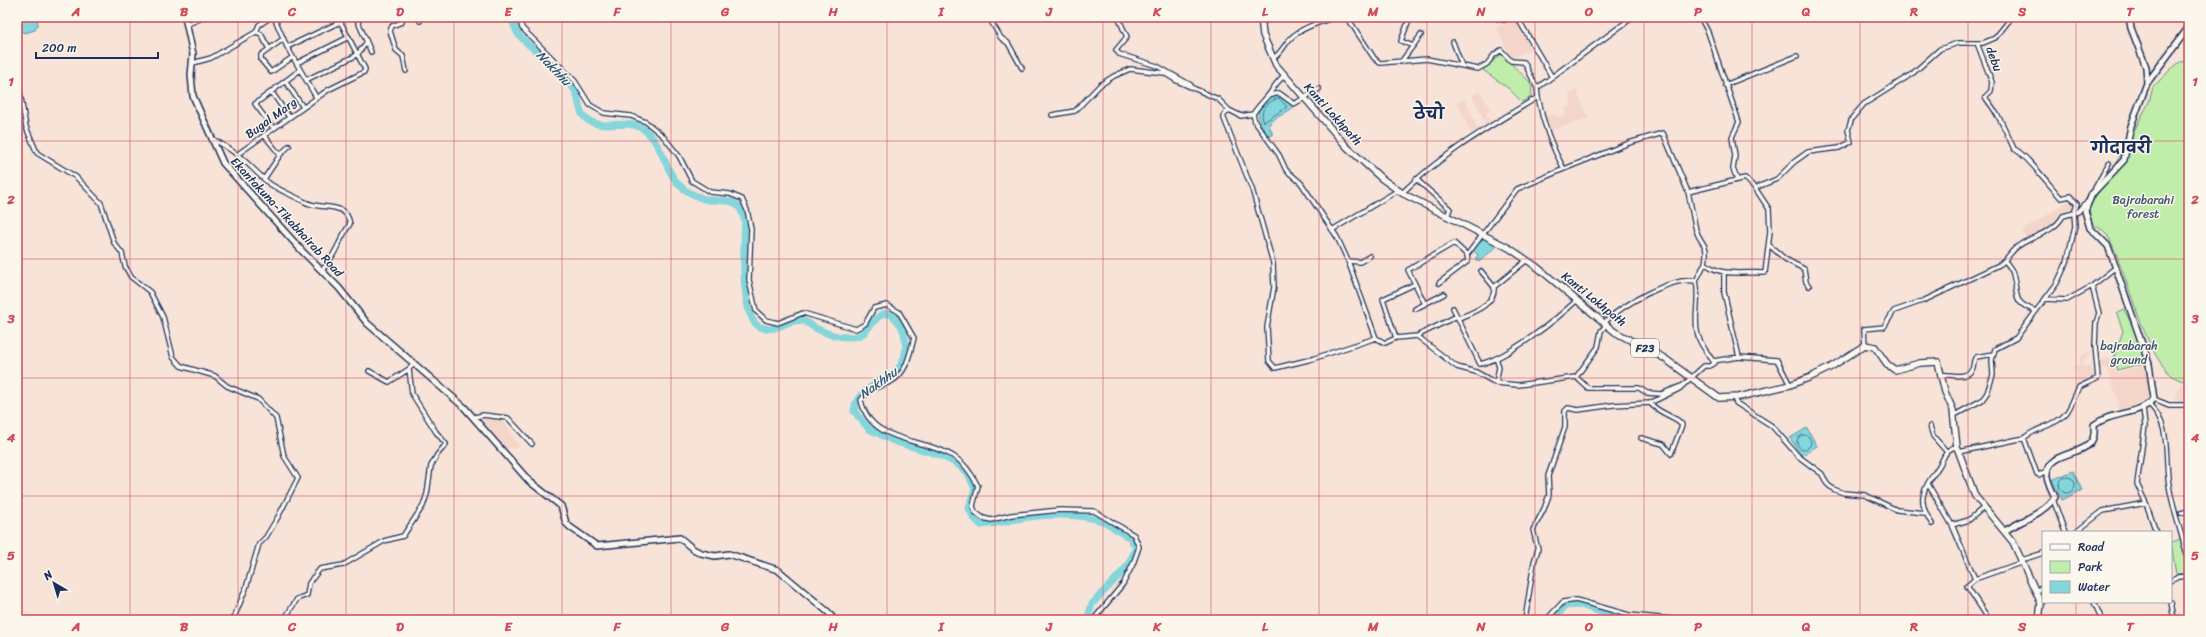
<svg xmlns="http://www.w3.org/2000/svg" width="2206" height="637" font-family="Sriracha,'Playpen Sans Deva',sans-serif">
  <rect width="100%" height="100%" fill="#f7e3d8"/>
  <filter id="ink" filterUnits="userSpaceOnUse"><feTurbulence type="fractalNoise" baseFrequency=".025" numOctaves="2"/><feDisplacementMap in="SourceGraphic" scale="8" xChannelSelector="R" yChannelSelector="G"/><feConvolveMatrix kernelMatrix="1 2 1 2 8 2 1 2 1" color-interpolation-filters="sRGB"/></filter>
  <g filter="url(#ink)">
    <path fill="#f4d5ca" d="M1515,19l16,30 -19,9 -16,-30z
      M1577,90l11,28 -40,13 -4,-13 10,-4 3,3 9,-3 -1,-5 7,-3 -3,-13z
      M1480,91l11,19 -5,3 5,9 -5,2 -14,-29z
      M1465,99l13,30 -7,4 -14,-31z
      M2070,200l4,5 -14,13 -32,22 -6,-9z
      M2088,352l2,3 -8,6 1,6 7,-2 5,11 -18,7 -3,-4 4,-3 -5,-9 8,-4 -2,-5z
      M2112,357l5,16 30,-9 3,27 -2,9 -29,11 -2,-7 2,-1 -13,-36 -8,2 -1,-7z
      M2189,382v20l-15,-1 7,-17z
      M479,417l24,3 16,27 -16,2 -20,-23z"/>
    <path fill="#c0edaa" stroke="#6e8e84" d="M1501,54l31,30 -1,13 -9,5 -14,-14 -25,-18z
      M2189,61v320c-42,5 -62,-121 -84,-149 -3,-3 -9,-5 -13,-8l-3,-16 41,-69 19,-37 4,-15 18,-18 9,-7z
      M2124,310l14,26 7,27 -28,7 -3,-13 9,-26 -6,-17z
      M2188,538l1,35 -13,1 -5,-32z"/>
    <path fill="#84d6db" stroke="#5a93a9" d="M26,17l11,1 1,6 -3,6 -10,3 -8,-3 1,-6z
      M1279,94l14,11v3l-22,13 -2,4 4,10 -4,2c-14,-18 -17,-35 10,-43z
      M1483,237l15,8 -19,17 -4,-3 3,-4 -6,-6z
      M1807,428l10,18 -15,10 -12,-18z
      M2073,471l9,19 -20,10 -10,-20z"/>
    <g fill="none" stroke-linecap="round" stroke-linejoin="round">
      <path stroke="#457290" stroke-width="1" d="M1279,98l8,9 -23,15c-6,-11 4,-21 15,-24z
        M1797 442a7 7 0 1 1 14 0a7 7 0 1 1-14 0Z
        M2059 485a8 8 0 1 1 16 0a8 8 0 1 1-16 0Z"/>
      <path stroke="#84d6db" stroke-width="7" d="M511,17c2,5 4,12 7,17 11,13 26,23 38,34 7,7 12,14 18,21 8,11 0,30 24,35 17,4 34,-6 49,8 18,16 19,45 37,57 7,5 18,10 25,11 22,2 30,-3 36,22 -1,20 -6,96 15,105 17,7 28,-10 44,-6 4,2 9,6 13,8 12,6 28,10 41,7 12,-2 21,-35 38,-17 4,4 8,12 9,19 7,50 -47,37 -51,73l15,18 27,13 44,13 16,8 12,10 7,16 -6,19 4,9 8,8c17,-1 32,-6 48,-8 23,-3 51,-3 73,4 12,4 16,13 28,16l6,12 -10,19 -34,36 -5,16
        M1555,620l9,-14 17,-1 41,15"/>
      <defs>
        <path id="street" d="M274,17l13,30 29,50
          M356,17l15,35
          M401,17l1,5 -10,4 -2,5 6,19 7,6 3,15
          M419,17l1,4
          M519,17l3,11 53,53 15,24 14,8 27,3 15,6 17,14 16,20 13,25 18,11 20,2 12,5 5,11 4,19 -2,51 7,31 10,9 12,3 25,-10 53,16 9,-5 9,-16 13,-3 12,7 15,26c-4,14 -7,35 -22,43 -16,8 -18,4 -31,19 9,44 61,37 92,56 12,7 19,18 25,30l-5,20 2,6 8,6 8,2 20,-5 49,-5 34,1 40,24 5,12 -6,17 -10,20 -30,36
          M999,17l-7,6 9,15 7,5 14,25
          M1118,17l9,20 -11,13 3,4 38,12 34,19
          M1347,17l27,41 6,5 47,-4 51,10 9,-5 7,-9 7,-5 10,11 13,1 13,26 1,9c-49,30 -95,56 -136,96
          M1410,17l-9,24 12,5
          M1493,17l11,3 6,-3
          M1517,17l35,60
          M1700,17l8,15 31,90 -7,15 3,19 -2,13 4,10
          M1261,23l12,-6
          M187,24l18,-7
          M256,32l3,-7 12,-8
          M283,39l-22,16v5l10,12 22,-15
          M1453,42l9,24
          M1273,58c9,-5 11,-14 19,-21 11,-10 29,-15 43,-20
          M1401,62l20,-27
          M193,63l18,-5 45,-26 5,2 8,15
          M297,63l52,-26
          M17,75l9,52 11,26 39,24 25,26 13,40 8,10 3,13 6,11 19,15 13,25 10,40 8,9 34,10 12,10 31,13 18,19 8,38 14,22 -20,39 -12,20 -7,7 -13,44 -13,32
          M306,80l51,-25 9,-12
          M285,81l18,26
          M1725,85l72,-29
          M1537,88l96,-71
          M271,91l18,26
          M1268,96l11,-3 15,11 25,-15
          M1229,110l-6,6 29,73 21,74 1,24 -7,40 2,34 6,7 37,-9 64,-21 9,5 11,-5 21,-2 40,31 19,5 20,11 22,2 58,-8
          M1253,114l2,8 24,33 7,15 15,13 36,54 11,24 12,1 10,-6
          M1052,115l23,-4 25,-26 14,-9 16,-7 34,4 13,8 41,18 11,11 12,6 12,-2c5,-8 11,-13 17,-21 5,-7 7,-12 15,-18
          M273,128l-18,-24 45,-34
          M264,135l16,20
          M213,139c8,5 16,9 23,15 12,8 22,21 34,30 11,7 24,12 35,18 16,9 41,-2 45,22 -11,15 -14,32 -28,46
          M238,154l90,-64 36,-18 1,-3 -24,-46h-3l-51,24
          M1564,169l65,-26 34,-10 25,59 57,-14 10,10 22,-9 17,-17 14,-10 31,-4 12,-6 -3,-12 4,-12 12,-14 48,-30 28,-25 18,-6h25l12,-5 17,-21
          M264,179l16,-24 9,-9
          M1416,179l34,30 -3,7
          M2095,188l14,-25
          M1688,192c3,13 5,26 8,38 5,16 13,12 9,33 17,15 38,8 60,10l5,-42 -1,-22 -14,-21
          M1332,230l65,-39
          M1769,245l16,14 19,10 2,13 3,4
          M1467,255l50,-66 47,-20c-13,-23 -21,-46 -26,-72
          M1348,261l28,77
          M2005,261c3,4 7,8 8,13 6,22 -2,28 23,37
          M1481,271l13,16
          M1724,273v19l15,65 38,3 13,25
          M1696,281c4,17 -2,33 1,50 1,11 10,21 16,30l26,-4
          M2045,299l22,1 25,-14 24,-19
          M1425,304l-17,-34 46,-27 13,12 1,6 -29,22
          M1453,308l27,56c28,-6 76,-44 97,-64
          M1415,309l29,-15
          M1459,318c12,-5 37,-13 35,-31l33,-27
          M1604,323c17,-17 67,-47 92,-42l9,-18
          M1606,325l-5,6 -3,16 -22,30 12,11h51l8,5 14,1 20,-8
          M1417,336l40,-20
          M1396,338l-13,-39 32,-15
          M1865,345l-1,-16 20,-2 10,-16 31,-11 74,-35c8,-5 11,-13 18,-18 15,-12 36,-13 46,-31l11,-3 3,-9 -7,-8 -9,2c-10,-11 -37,-46 -47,-49 -9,-20 -16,-36 -29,-52l6,-6 1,-9 -15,-39
          M369,371l20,11 20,-13 4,-5
          M1940,375c10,-2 23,5 31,-4 4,-4 1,-10 5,-14l17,-3
          M1496,383l3,-16 -3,-9
          M1734,398l2,5 36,23 26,30 24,18 5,10 6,5 11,4 21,2 32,15 28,3
          M2154,399l15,6h20
          M2149,404c23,21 15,53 20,81 4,26 14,52 20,78
          M2143,408l2,18 -8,58 9,19 10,29
          M1953,416l29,-16 5,-7 6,-18 -1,-15 3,-11 21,-11 41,-55 10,-21 8,-36 -1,-13 4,-1 9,-10
          M475,417l8,-2 25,3 24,26
          M1930,426l3,10 14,16
          M1641,438l22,6 8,10 11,-29c-2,-7 -23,-11 -32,-22
          M2024,438l13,36 2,1 5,-3 3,1
          M1959,452l65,-14c12,-11 33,-12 43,-26 5,-7 8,-17 12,-25l19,-9 -3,-32 1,-23 3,-10 -7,-27
          M1928,484l24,41
          M2053,499l12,33
          M2181,513l8,-2
          M1932,524c-17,-26 -8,-35 7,-58 6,-9 6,-18 18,-19
          M2076,532l27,-21 43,-8
          M2022,560l21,-7
          M1975,579l-23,-54 17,-5 14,-12
          M2171,581l7,-4 11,-1
          M2036,590l7,-2
          M2094,602l8,18
          M2171,602l3,18
          M284,620l13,-21 10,-4 2,-12 11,-14 23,-4 41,-24 19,-5 20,-30 4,-12 4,-28 6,-11 9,-11 -10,-12 -24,-38 -3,-25
          M1525,620l9,-58 4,-13 -5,-19 11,-21 5,-14 -1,-19 17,-49v-16l3,-3 10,2 35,-5 37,-2 29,-14 25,-23h6l5,-3 -2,-2
          M1546,620l17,-18 13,-2 53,15 52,5
          M1984,620l2,-5 -19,-29 8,-7 48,-17"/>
        <path id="secondary" d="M185,17l8,37 -2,21 2,21 30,67 80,89 36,36 28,35 97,84 65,74 32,25 5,17 4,4 27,19 83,-8 13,11 8,4 14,3 14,-2 49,16 50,42 6,8
          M2147,83l42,-56
          M2005,531c15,-10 40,-18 50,-34 -3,-6 -7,-14 -8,-21 -2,-26 40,-19 46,-38 2,-4 1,-9 1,-13 18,-14 44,-9 60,-26l-5,-35 -37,-107 -4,-11 -18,-18 -5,-17 7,-17 32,-34 7,-34 16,-43 -1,-16 -15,-39 -2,-11"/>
        <path id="primary" d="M1261,17l2,18 13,30 71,82 34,31 21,15 107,55 28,19 78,65 49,26 55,40 20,-1 51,-12 21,-8 20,-10 34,-22 10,2 12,17 8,6 25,-7 18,-1 7,30 8,18 4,37 18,49 38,46 28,61 -2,17"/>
      </defs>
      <use href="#street" stroke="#1b2f5e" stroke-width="6"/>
      <use href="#secondary" stroke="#1b2f5e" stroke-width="8"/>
      <use href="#primary" stroke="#1b2f5e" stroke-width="8"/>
      <use href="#street" stroke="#fbf7ec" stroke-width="3.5"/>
      <use href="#secondary" stroke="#fbf7ec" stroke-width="5"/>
      <use href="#primary" stroke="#fbf7ec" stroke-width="5.5"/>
    </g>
  </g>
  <path fill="none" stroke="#d1495b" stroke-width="1" stroke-opacity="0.55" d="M130,17v603M238,17v603M346,17v603M454,17v603M562,17v603M671,17v603M779,17v603M887,17v603M995,17v603M1103,17v603M1211,17v603M1319,17v603M1427,17v603M1535,17v603M1644,17v603M1752,17v603M1860,17v603M1968,17v603M2076,17v515M17,141h2172M17,259h2172M17,378h2172M17,496h2172M2076,602v18"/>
  <g text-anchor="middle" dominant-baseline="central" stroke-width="3" stroke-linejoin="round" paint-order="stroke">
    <rect fill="#fbf7ec" stroke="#5e6b89" stroke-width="1" x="1631" y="339" width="28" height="18" rx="3"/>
    <g font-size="11" font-weight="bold" fill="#1b2f5e">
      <text x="1645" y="348">F23</text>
    </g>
    <g font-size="12" fill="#1b2f5e" stroke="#fbf7ec">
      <text transform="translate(1994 59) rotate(69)">debu</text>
      <text transform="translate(1333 114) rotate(48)">Kanti Lokhpath</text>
      <text transform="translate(271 118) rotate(-36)">Bugal Marg</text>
      <text transform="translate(287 217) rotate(47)">Ekantakuna-Tikabhairab Road</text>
      <text transform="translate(1594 299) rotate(39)">Kanti Lokhpath</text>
    </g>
    <g font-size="12" fill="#3c556d" stroke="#fbf7ec">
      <text x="2143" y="200">Bajrabarahi<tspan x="2143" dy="14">forest</tspan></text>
      <text x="2129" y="346">bajrabarah<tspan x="2129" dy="14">ground</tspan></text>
    </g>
    <g font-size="13" font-style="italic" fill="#35597d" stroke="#fbf7ec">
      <text transform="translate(554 68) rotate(46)">Nakhhu</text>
      <text transform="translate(878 383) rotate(-36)">Nakhhu</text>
    </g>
    <g font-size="16" font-weight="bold" fill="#1b2f5e" stroke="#fbf7ec">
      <text x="1429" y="113">ठेचो</text>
      <text x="2121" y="147">गोदावरी</text>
    </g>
  </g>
  <rect width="2206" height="637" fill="none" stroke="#fbf7ec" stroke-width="44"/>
  <rect x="2042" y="531" width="130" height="72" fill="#fbf7ec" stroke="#a1a7b3"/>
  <rect x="2050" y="544" width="20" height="6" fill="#fbf7ec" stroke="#a1a7b3"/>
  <text x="2078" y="551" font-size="12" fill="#1b2f5e">Road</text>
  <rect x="2050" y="561" width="20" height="12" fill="#c0edaa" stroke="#a1a7b3"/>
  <text x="2078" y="571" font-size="12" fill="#1b2f5e">Park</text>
  <rect x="2050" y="581" width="20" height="12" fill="#84d6db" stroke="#a1a7b3"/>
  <text x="2078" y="591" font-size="12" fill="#1b2f5e">Water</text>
  <g transform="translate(54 583) rotate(322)" stroke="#fbf7ec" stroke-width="3" paint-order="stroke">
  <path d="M0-3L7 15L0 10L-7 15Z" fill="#1b2f5e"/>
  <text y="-6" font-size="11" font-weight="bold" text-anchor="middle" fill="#1b2f5e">N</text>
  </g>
  <path d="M36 52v6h122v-6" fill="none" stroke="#1b2f5e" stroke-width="2"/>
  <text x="42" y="52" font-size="12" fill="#1b2f5e" stroke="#fbf7ec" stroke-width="3" paint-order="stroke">200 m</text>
  <rect x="22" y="22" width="2162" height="593" fill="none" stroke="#d1495b" stroke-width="1.5"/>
  <g font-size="13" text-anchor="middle" font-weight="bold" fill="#d1495b">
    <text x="76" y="16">A</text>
    <text x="184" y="16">B</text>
    <text x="292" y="16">C</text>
    <text x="400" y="16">D</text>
    <text x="508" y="16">E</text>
    <text x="617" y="16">F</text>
    <text x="725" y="16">G</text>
    <text x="833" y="16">H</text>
    <text x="941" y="16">I</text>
    <text x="1049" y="16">J</text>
    <text x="1157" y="16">K</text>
    <text x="1265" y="16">L</text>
    <text x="1373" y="16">M</text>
    <text x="1481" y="16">N</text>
    <text x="1589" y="16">O</text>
    <text x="1698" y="16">P</text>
    <text x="1806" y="16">Q</text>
    <text x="1914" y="16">R</text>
    <text x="2022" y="16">S</text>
    <text x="2130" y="16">T</text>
    <text x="11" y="86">1</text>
    <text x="2195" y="86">1</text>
    <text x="11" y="204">2</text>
    <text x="2195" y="204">2</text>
    <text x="11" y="323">3</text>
    <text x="2195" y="323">3</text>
    <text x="11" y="442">4</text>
    <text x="2195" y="442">4</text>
    <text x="11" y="560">5</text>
    <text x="2195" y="560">5</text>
    <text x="76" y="631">A</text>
    <text x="184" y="631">B</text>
    <text x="292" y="631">C</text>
    <text x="400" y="631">D</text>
    <text x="508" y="631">E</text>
    <text x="617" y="631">F</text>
    <text x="725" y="631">G</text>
    <text x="833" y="631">H</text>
    <text x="941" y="631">I</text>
    <text x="1049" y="631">J</text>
    <text x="1157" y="631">K</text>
    <text x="1265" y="631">L</text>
    <text x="1373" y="631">M</text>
    <text x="1481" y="631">N</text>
    <text x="1589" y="631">O</text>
    <text x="1698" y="631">P</text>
    <text x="1806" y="631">Q</text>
    <text x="1914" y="631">R</text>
    <text x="2022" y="631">S</text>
    <text x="2130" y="631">T</text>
  </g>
</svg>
